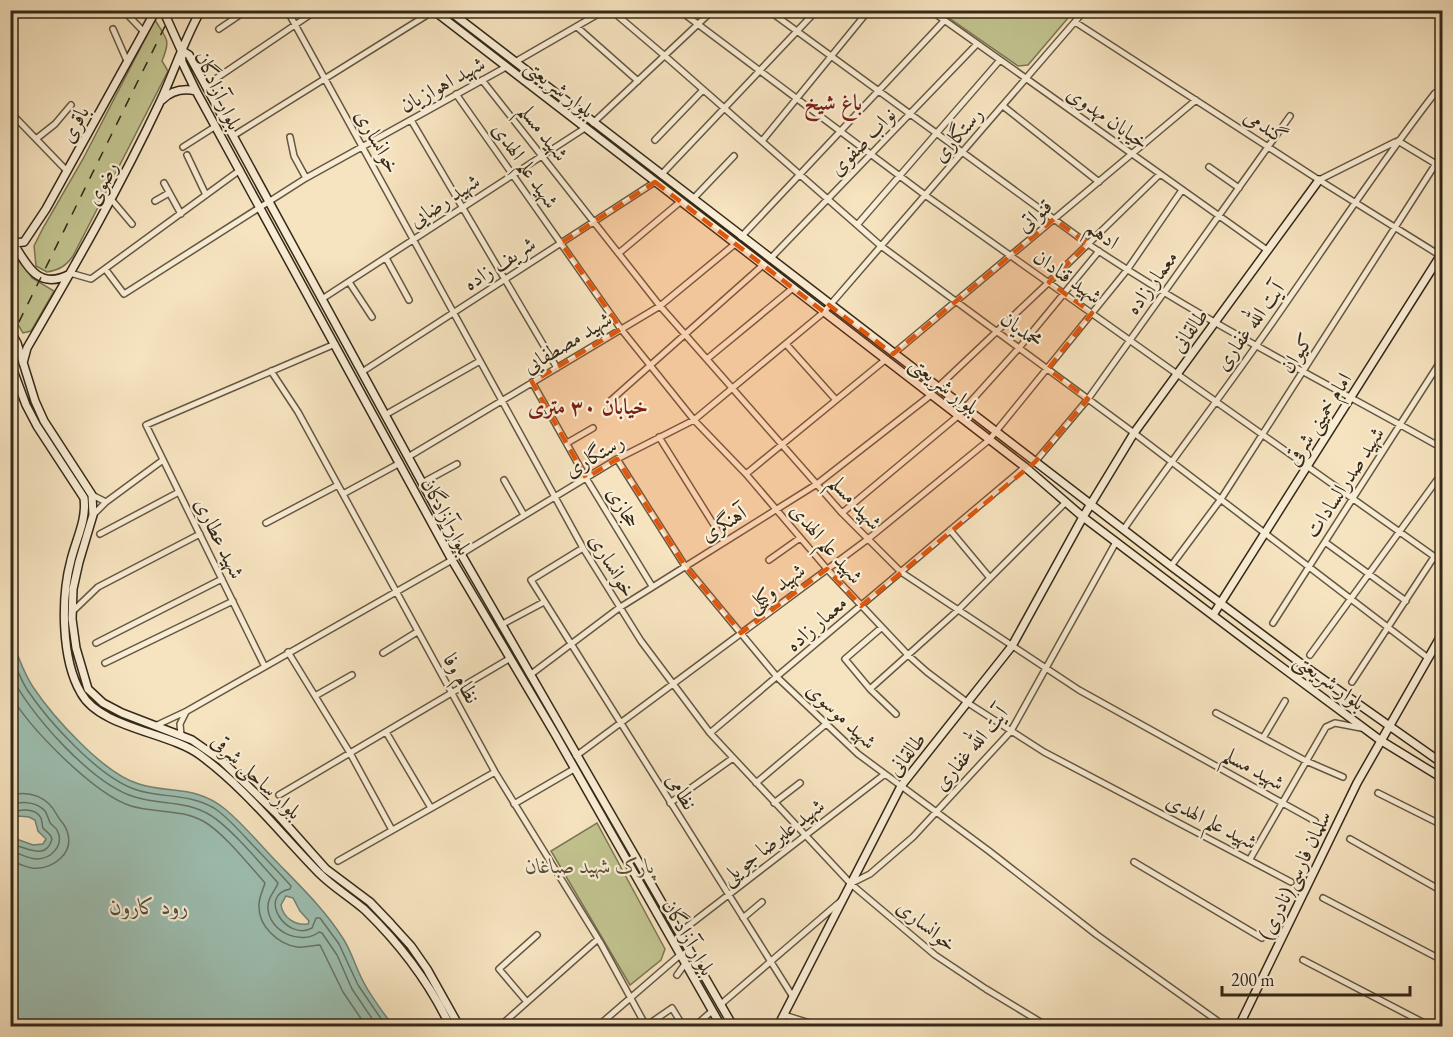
<svg xmlns="http://www.w3.org/2000/svg" width="1453" height="1037" font-family="'EB Garamond',Amiri,serif">
  <rect width="100%" height="100%" fill="#f6e3bf"/>
  <filter id="stains"><feTurbulence type="fractalNoise" baseFrequency=".00333" numOctaves="4"/><feColorMatrix values="0 0 0 0 .2 0 0 0 0 .09 0 0 0 0 .02 0 0 0 .5 -.17"/></filter>
  <radialGradient id="worn" r=".72"><stop offset=".6" stop-color="#630" stop-opacity="0"/><stop offset="1" stop-color="#630" stop-opacity=".3"/></radialGradient>
  <path fill="#c1c38f" stroke="#7b7654" stroke-width="1.5" d="M939,11h135l-46,54 -10,1z
    M155,20c12,20 16,19 7,41l6,10 -95,185c-7,10 -14,14 -26,16l-11,-6 -2,-20 9,-18 40,-69z
    M19,258l13,20 22,13 -23,40 -8,2 -12,-20v-34l5,-7z
    M597,823l68,126 -4,11 -31,25 -79,-134z"/>
  <path fill="#9dbeb0" stroke="#738273" stroke-width="1.5" fill-rule="evenodd" d="M11,637c6,17 12,35 22,50 20,30 71,87 106,97 31,10 57,1 86,25 17,14 32,32 47,48 25,26 53,52 72,83 8,13 12,28 19,41 8,16 20,31 30,45h-382v-189l22,8 10,-1 3,-5 -8,-8 -3,-11 -6,-3 -10,-1 -8,8zM286,896l7,2 7,13 9,10 -1,3c-12,2 -25,-6 -27,-19z"/>
  <g fill="none" stroke-linecap="round" stroke-linejoin="round">
    <path stroke="#697464" stroke-width="1.5" d="M10,653c6,13 10,26 18,38 21,31 70,85 106,98 26,10 52,3 80,19 12,8 23,20 33,31 15,16 30,31 44,47l-1,3c-33,6 -4,53 22,39l4,-10h4l19,26 19,41 28,41
      M10,673c17,39 83,112 125,124 25,8 51,3 75,18 20,12 51,49 68,68 -3,9 -11,14 -10,26 2,23 33,37 51,23l3,1 15,22 15,34 25,37
      M10,694c19,34 84,100 121,112 24,7 49,3 72,15 20,11 46,44 62,62 -2,7 -6,14 -6,22 -1,21 19,39 38,42 9,1 16,-2 23,-2l23,47 23,34
      M10,795c20,-5 38,2 47,20 3,6 8,9 10,16 8,22 -14,39 -35,37 -8,-1 -14,-5 -22,-8
      M10,806c11,-6 27,-4 35,5 3,4 3,9 6,13 2,2 5,4 6,6 8,15 -6,29 -20,29 -10,0 -17,-6 -27,-8
      M10,814c9,-5 25,-7 31,4 1,3 1,7 2,10 4,5 7,4 9,11 -6,23 -27,7 -42,5"/>
    <defs>
      <path id="street" d="M123,10l21,22
        M287,10l296,538 58,93 69,92 141,151 84,71 51,34 61,37
        M611,10l54,46 216,190 253,187 294,225
        M679,10l246,185 517,367
        M768,10l320,234c113,76 235,137 354,204
        M930,10l337,240
        M1075,22l244,158 122,76
        M577,27l61,54
        M113,29l14,32
        M219,29l28,-19
        M515,62l90,-52
        M482,80l178,226 182,207 59,59 178,118 236,131
        M205,86l112,-76
        M456,94l165,235 73,91 52,54 81,95 82,87 18,16 41,31 76,49 247,130
        M1003,106l96,76
        M10,112l57,59
        M411,120l146,248
        M593,123l120,-113
        M233,136l202,-126
        M290,137l4,19 12,22
        M36,139l19,-15 16,-19
        M655,140l48,-50
        M762,141l107,-131
        M1398,141l38,23
        M183,147l33,-21
        M187,155l19,40
        M1209,167l30,21
        M661,175l156,-165
        M1319,180l76,-38
        M164,183l17,31
        M111,199l21,25
        M693,199l41,-43
        M155,201l14,-8
        M857,225l143,-165
        M741,237l203,-216
        M619,253l61,-51
        M386,258l23,42
        M770,259l207,-215
        M106,270l18,24 182,-116 200,-111
        M70,273l21,6 149,-109
        M349,282l23,35
        M322,299l263,-171
        M786,344l50,56
        M893,354l303,-254
        M707,359l86,-71
        M271,371l27,41 197,360 105,170 46,84
        M362,372l293,-190
        M532,382l54,96 66,108
        M937,388l112,-106 111,-108
        M609,402l154,-137
        M964,409l55,-61 80,-97
        M385,415l95,-54
        M659,437l65,104
        M567,443l26,-15
        M408,457l252,-151 75,-62
        M617,459l68,107 93,112 80,76 131,97 108,84 122,87
        M1035,462l53,-63 202,-283
        M746,474l139,-114
        M504,480l20,35
        M422,483l35,-19
        M343,494l57,-31
        M92,495l14,7 -13,13
        M106,502l57,-42
        M842,513l116,-97
        M266,523l72,-38
        M1124,529c43,-63 90,-123 134,-186 59,-83 114,-169 177,-250h3l4,3
        M950,530l40,48
        M100,534l79,-42
        M1325,542l81,59
        M583,548l-52,32 262,417
        M461,554l156,-95 77,-39 130,-108 261,-302
        M769,560l31,-22
        M1171,566l50,-67 221,-345
        M72,612l26,-25 102,-53
        M1273,623l169,-264
        M501,625l43,-23
        M881,628l-36,31 25,30 26,25
        M96,643l126,-64
        M288,652l62,101 42,77
        M383,653l34,-21
        M1310,655l132,-182
        M105,663l128,-62
        M264,665l-118,-240 189,-81
        M530,675l89,-67 198,-124 114,-89
        M1352,682l82,-125
        M870,689l87,-78 109,-109
        M315,696l37,-21
        M1216,713l90,48 37,16
        M155,726l32,-15 265,-151
        M386,732l45,76
        M710,733l315,-266
        M181,735l-1,-11 6,-12
        M1263,738l22,-37
        M576,756l292,-217 121,-99 138,-170 55,-80
        M756,783l70,-59
        M1378,793l64,32
        M279,795l230,-136
        M670,803l63,-45
        M774,803l26,-20
        M514,804l60,-35
        M1350,839l92,52
        M1250,859l76,-132 9,-4 26,5
        M338,861l157,-89
        M1134,862l128,76
        M852,883l18,-9 43,-37 98,-106 105,-189
        M1323,898l119,62
        M743,918l19,-16
        M679,933l206,-159
        M1303,960l127,66
        M677,975l8,-11
        M527,1002l-28,-33 38,-34
        M720,1005l121,-104
        M784,1015l35,11
        M500,1026l98,-87
        M598,1026l82,-71
        M646,1026l26,-18 11,18
        M695,1026l17,-15"/>
      <path id="secondary" d="M163,10l18,40 1,12 14,29 256,469 103,174 166,292
        M433,10l592,457 58,50 173,131 124,92 62,38
        M448,10l723,556 132,99 139,98
        M181,50l8,5 272,499 272,472
        M162,100c10,-10 21,-12 34,-9
        M10,238c16,24 26,54 60,36
        M10,266l5,-12 -1,-11 10,-1 22,-33 110,-199
        M10,330l7,13 18,58 9,20 48,74 1,20 -14,47 -6,27 -1,30 4,29 12,41 15,14 19,10 70,27 30,21 55,53 49,55 44,33 21,22 20,22 16,23 32,57
        M10,362l16,43 11,21 47,72c3,22 -8,41 -13,62 -10,37 -10,99 10,133 19,35 88,39 119,62 45,33 80,78 119,118 14,14 31,24 46,37 35,34 64,72 85,116
        M23,363l4,-15c47,-81 93,-161 133,-246 14,-30 24,-62 41,-92
        M1213,615l229,-362
        M778,1026l123,-240 111,-140 71,-129 51,-84 185,-253
        M1239,1026l118,-243 85,-149"/>
    </defs>
    <use href="#street" stroke="#655842" stroke-width="8"/>
    <use href="#secondary" stroke="#352918" stroke-width="10"/>
    <use href="#street" stroke="#f9edd5" stroke-width="5"/>
    <use href="#secondary" stroke="#f9edd5" stroke-width="7"/>
    <path stroke="#352918" stroke-width="1.5" stroke-dasharray="10 10" stroke-linecap="butt" d="M10,340l163,-330"/>
  </g>
  <path fill="#df570d" fill-opacity="0.2" stroke="#df570d" stroke-width="4.5" stroke-dasharray="12 8" stroke-linejoin="round" d="M655,182l169,130 5,-7 64,49 161,-135 34,25 -39,38 43,31 -44,56 40,30 -53,63 -174,144 -34,-37 -86,64 -56,-67 -68,-107 -31,19 -54,-96 89,-53 -60,-86z"/>
  <g text-anchor="middle" dominant-baseline="central" stroke-width="4.5" stroke-linejoin="round" paint-order="stroke">
    <g font-size="21" fill="#352918" stroke="#f9edd5">
      <text transform="translate(442 84) rotate(-29)">شهید اهوازیان</text>
      <text transform="translate(560 88) rotate(38)">بلوار شریعتی</text>
      <text transform="translate(219 90) rotate(65)">بلوار آزادگان</text>
      <text transform="translate(1108 117) rotate(35)">خیابان مهدوی</text>
      <text transform="translate(74 124) rotate(-62)">باقری</text>
      <text transform="translate(1266 126) rotate(33)">گندمی</text>
      <text transform="translate(544 132) rotate(52)">شهید مسلم</text>
      <text transform="translate(957 134) rotate(-49)">رستگاری</text>
      <text transform="translate(378 141) rotate(61)">خوانساری</text>
      <text transform="translate(862 141) rotate(-46)">نواب صفوی</text>
      <text transform="translate(526 165) rotate(55)">شهید علم الهدی</text>
      <text transform="translate(101 183) rotate(-63)">رضوی</text>
      <text transform="translate(444 200) rotate(-33)">شهید رضایی</text>
      <text transform="translate(1034 215) rotate(-40)">قنواتی</text>
      <text transform="translate(1103 234) rotate(35)">ادهم</text>
      <text transform="translate(499 263) rotate(-33)">شریف زاده</text>
      <text transform="translate(1068 276) rotate(35)">شهید قنادان</text>
      <text transform="translate(1151 282) rotate(-54)">معمار زاده</text>
      <text transform="translate(1249 326) rotate(-54)">آیت الله غفاری</text>
      <text transform="translate(1022 329) rotate(36)">محمدیان</text>
      <text transform="translate(1189 330) rotate(-54)">طالقانی</text>
      <text transform="translate(567 342) rotate(-31)">شهید مصطفایی</text>
      <text transform="translate(1296 353) rotate(-57)">کیوان</text>
      <text transform="translate(945 385) rotate(38)">بلوار شریعتی</text>
      <text transform="translate(1318 419) rotate(-58)">امام خمینی شرقی</text>
      <text transform="translate(594 455) rotate(-30)">رستگاری</text>
      <text transform="translate(1344 482) rotate(-57)">شهید صدرالسادات</text>
      <text transform="translate(856 502) rotate(47)">شهید مسلم</text>
      <text transform="translate(624 507) rotate(59)">حجازی</text>
      <text transform="translate(447 516) rotate(62)">بلوار آزادگان</text>
      <text transform="translate(723 523) rotate(-32)">آهنگری</text>
      <text transform="translate(220 538) rotate(64)">شهید عطاری</text>
      <text transform="translate(827 543) rotate(49)">شهید علم الهدی</text>
      <text transform="translate(613 565) rotate(59)">خوانساری</text>
      <text transform="translate(775 587) rotate(-36)">شهید وکیلی</text>
      <text transform="translate(816 623) rotate(-41)">معمار زاده</text>
      <text transform="translate(462 678) rotate(61)">نظام وفا</text>
      <text transform="translate(1330 681) rotate(36)">بلوار شریعتی</text>
      <text transform="translate(842 715) rotate(43)">شهید موسوی</text>
      <text transform="translate(970 748) rotate(-50)">آیت الله غفاری</text>
      <text transform="translate(906 754) rotate(-52)">طالقانی</text>
      <text transform="translate(1254 768) rotate(29)">شهید مسلم</text>
      <text transform="translate(257 776) rotate(43)">بلوار ساحلی شرقی</text>
      <text transform="translate(682 791) rotate(58)">نظامی</text>
      <text transform="translate(1212 821) rotate(27)">شهید علم الهدی</text>
      <text transform="translate(772 841) rotate(-38)">شهید علیرضا جویلی</text>
      <text transform="translate(1294 875) rotate(-64)">سلمان فارسی(نادری)</text>
      <text transform="translate(927 925) rotate(39)">خوانساری</text>
      <text transform="translate(689 937) rotate(60)">بلوار آزادگان</text>
    </g>
    <g font-size="21" font-style="italic" fill="#585036" stroke="#f9edd5">
      <text x="590" y="865">پارک شهید صباغان</text>
    </g>
    <g font-size="22" font-weight="bold" fill="#7a1f14" stroke="#f9edd5">
      <text x="833" y="102">باغ شیخ</text>
      <text x="588" y="406">خیابان ۳۰ متری</text>
    </g>
    <g font-size="22" font-style="italic" fill="#4f4e3e" stroke="#f9edd5">
      <text x="149" y="906">رود کارون</text>
    </g>
  </g>
  <rect width="1453" height="1037" fill="none" stroke="#f6e3bf" stroke-width="36"/>
  <rect x="12" y="12" width="1429" height="1013" fill="none" stroke="#352918" stroke-width="3"/>
  <rect x="18" y="18" width="1417" height="1001" fill="none" stroke="#352918" stroke-width="1.5"/>
  <path d="M1222 986v9h188v-9" fill="none" stroke="#352918" stroke-width="3"/>
  <text x="1231" y="986" font-size="18" fill="#352918" stroke="#f9edd5" stroke-width="4.5" paint-order="stroke">200 m</text>
  <rect width="100%" height="100%" filter="url(#stains)"/>
  <rect width="100%" height="100%" fill="url(#worn)"/>
</svg>
